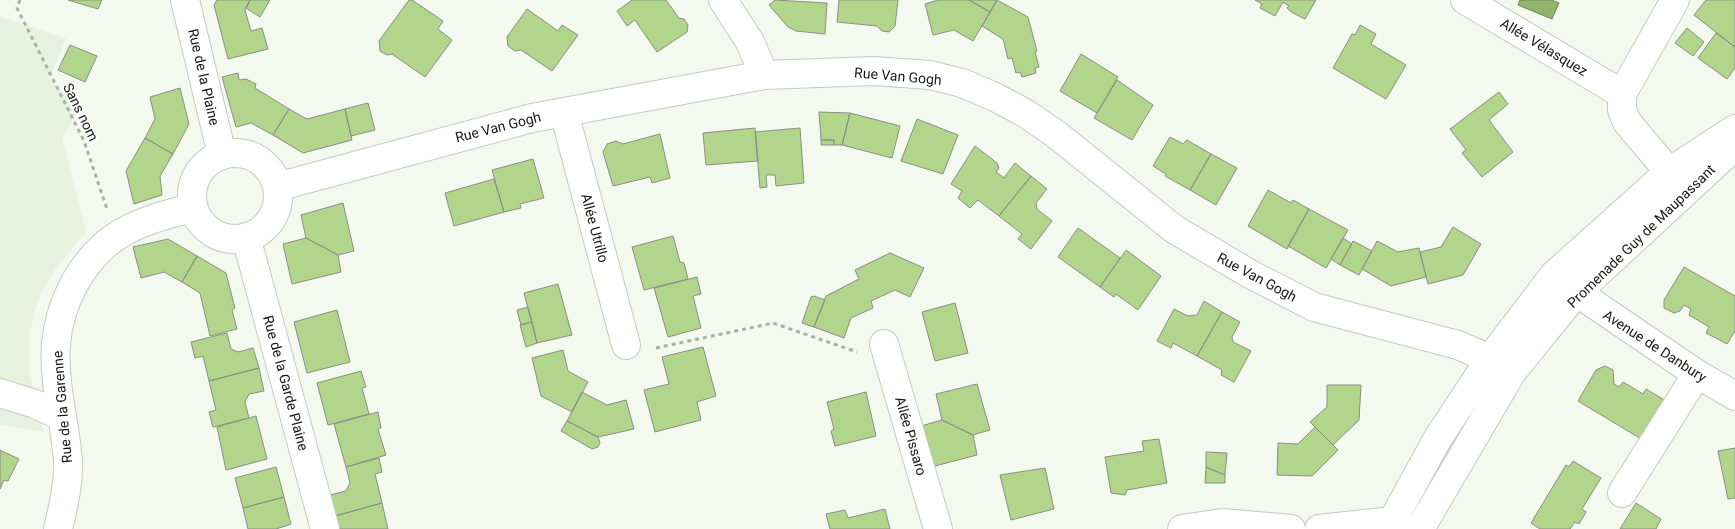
<svg xmlns="http://www.w3.org/2000/svg" width="1735" height="529" font-family="Roboto,sans-serif">
  <rect width="100%" height="100%" fill="#f3f9ee"/>
  <path fill="#e7f1df" d="M0,16l66,22 -17,42 33,25 -20,33 24,94 -31,37 -17,31 -9,35v36l15,61 -44,-7z"/>
  <path fill="#91b56c" stroke="#6c8652" d="M1520,0h32l7,3 -7,16 -34,-14z"/>
  <path fill="#b1d58b" stroke="#898f84" d="M68,0h34l-4,9z
    M217,0h33l-5,10 6,21 11,-3 6,21 -40,10 -14,-54z
    M250,0h20l-10,17 -14,-9z
    M409,0h3l31,21 -5,8 14,11 -27,37 -33,-23 -5,1 -7,-4 -1,-10z
    M632,0h34l13,18 5,1 4,6 -1,7 -30,20 -22,-32 -8,6 -10,-15z
    M775,0l52,3 -2,31 -29,-3 -8,-4 -19,-22z
    M839,0h59l-3,26 -6,6 -7,-1 -5,-5 -40,-4z
    M938,0h31l21,12 -17,29 -19,-11 -21,5 -8,-31z
    M969,0h28l-7,12z
    M997,0l31,17 9,34 -2,1 4,15 -4,1 1,5 -14,4 -2,-5 -4,1 -4,-15 -4,1 -5,-20 -21,-13z
    M1255,0h61l-11,19 -14,-7 -4,-4 2,-2 -6,-4 -8,14 -15,-8 2,-4z
    M1706,0h29v47l-41,-32z
    M527,9l31,22 4,-6 16,10 -26,36 -31,-21 -6,1 -7,-5 -1,-9z
    M1360,25l16,9 -5,10 35,21 -20,34 -53,-31 19,-34 3,1z
    M1687,28l17,14 -11,14 -18,-13z
    M1716,33l19,14v21l-8,11 -29,-21z
    M70,45l27,11 -12,26 -27,-12z
    M1081,54l37,23 -21,36 -37,-22z
    M238,73l1,7 7,-1 10,5 -1,4 34,21 -16,26 -22,-12 -15,4 -14,-50z
    M1117,80l36,25 -21,35 -38,-22z
    M180,88l9,36 -16,30 -28,-16 10,-19 -5,-22z
    M1499,92l9,12 -19,16 24,32 -31,25 -20,-24 4,-3 -16,-21z
    M368,103l7,27 -24,6 -6,-27z
    M289,109l18,10 38,-10 7,31 -49,13 -30,-18z
    M819,112l31,1 -8,32h-8v-5h-13z
    M850,113l50,13 -8,32 -50,-13z
    M917,119l41,16 -15,39 -42,-13z
    M755,128l3,33 -52,4 -3,-32z
    M800,128l4,55 -28,3 -1,-11h-9l1,12 -7,1 -5,-56z
    M660,134l10,44 -18,5 -2,-6 -37,9 -10,-34 4,-8 9,-3 7,3z
    M1170,137l13,7 4,-4 24,14 -21,36 -25,-14 1,-2 -13,-8z
    M145,138l28,16 -13,22 2,19 -28,9 -8,-33z
    M821,140h13v5h-13z
    M975,146l22,17 2,5 -3,4 8,6 11,-15 16,13 -32,40 -21,-16 -8,8 -12,-10 4,-7 -11,-7z
    M1211,154l26,14 -21,37 -26,-15z
    M533,159l11,39 -24,6 1,4 -17,4 -12,-42z
    M1031,176l16,13 -11,14 1,6 15,12 -21,28 -13,-10 4,-5 -23,-18z
    M494,179l10,33 -50,14 -9,-33z
    M1268,190l23,13 2,-3 16,9 -22,40 -39,-23z
    M343,203l11,48 -16,4 -32,-17 -5,-23z
    M1309,209l39,21 -22,38 -38,-22z
    M1453,227l28,17 -18,31 -35,9 -8,-32 21,-5z
    M1078,228l42,30 -20,29 -42,-30z
    M673,236l7,26 4,1 4,16 -44,11 -12,-43z
    M306,238l32,17 3,17 -49,12 -9,-40z
    M1343,238l9,6 -12,21 -9,-6z
    M168,239l29,17 -15,26 -18,-10 -23,6 -8,-31z
    M1353,241l19,10 -13,24 -19,-10z
    M1377,241l21,11 21,-4 7,29 -35,9 -29,-17z
    M1126,250l35,26 -23,34 -22,-16 -2,3 -14,-10z
    M890,253l34,15 -14,29 -15,-7 -24,11 2,7 -22,10 -7,20 -30,-11 12,-31 33,-17 -4,-9z
    M197,256l29,17 9,35 -3,2 5,19 -27,7 -10,-43 -18,-11z
    M1684,267l51,29v35l-8,13 -21,-11 3,-6 -20,-12 2,-6 -7,-4 -4,6 -6,2 -10,-5v-8z
    M697,277l4,17 -8,2 8,32 -33,9 -14,-49z
    M558,284l14,51 -35,8 -13,-50z
    M814,296l11,4 -11,27 -12,-4 9,-26z
    M1204,301l18,11 -25,44 -24,-13 -2,5 -14,-7 17,-32 14,7 9,-1z
    M955,303l13,50 -33,8 -13,-49z
    M528,307l4,15 -11,3 -4,-15z
    M337,310l13,52 -43,11 -13,-51z
    M1222,312l18,10 -8,15 1,5 18,9 -17,31 -13,-7 1,-5 -25,-14z
    M532,322l5,21 -11,4 -6,-22z
    M227,333l4,16 7,3 15,-4 6,20 -50,13 -6,-25 -8,2 -4,-16z
    M703,347l13,49 -19,6 4,18 -46,12 -11,-42 25,-6 -7,-27z
    M563,350l5,21 20,11 -16,30 -31,-16 -9,-38z
    M1605,366l8,4 1,14 5,3 4,-5 20,12 3,-5 20,12 -23,39 -65,-39 18,-31z
    M259,368l5,23 -15,3 -4,8 4,16 -36,9 -4,-15 7,-2 -7,-29z
    M361,371l5,16 -4,1 7,26 -41,11 -11,-42z
    M977,384l13,46 -17,5 -31,-15 -6,-26z
    M1327,385h34l-2,35 -26,25 -23,-23 17,-15z
    M582,392l25,13 19,-5 8,29 -36,8 -31,-16z
    M866,392l10,44 -41,10 -4,-15 3,-2 -7,-27z
    M378,412l3,16 -3,1 8,26 -40,12 -12,-43z
    M256,416l11,43 -41,11 -9,-43z
    M942,420l31,15 4,20 -46,12 -10,-41z
    M567,421l31,16 2,6 -2,4 -6,2 -31,-18z
    M1315,427l23,23 -26,26 -35,-1 1,-32 20,1z
    M1159,439l8,44 -40,7 -2,5 -14,-2 -6,-36 39,-6 -2,-10z
    M1735,448v50l-7,1 -10,-48z
    M0,450l19,9 -11,22 -4,-1 -4,9z
    M1206,452l21,1 -2,22 -19,-8z
    M379,458l3,14 -7,2 7,29 -47,13 -5,-21 16,-4 4,-8 -4,-16z
    M1573,461l28,17 -19,31 4,3 -7,12 -4,-2 -5,7h-30l-9,-6 35,-58 3,2z
    M276,467l8,30 -41,11 -8,-30z
    M1206,467l19,8v8h-20z
    M1045,468l9,41 -43,11 -11,-45z
    M284,497l7,27 -15,5h-28l-5,-21z
    M382,503l6,26h-50l-3,-13z
    M1636,503l25,16 -5,10h-36z
    M885,509l5,20h-60l-4,-15 19,-4 3,8z"/>
  <g fill="none" stroke-linecap="round" stroke-linejoin="round">
    <defs>
      <path id="minor" d="M185,0l37,155
        M723,0l27,42 14,33
        M1465,0l157,94
        M1675,0l-53,94v16l5,12 53,63
        M564,112l62,233
        M192 196a43 43 0 1 1 86 0a43 43 0 1 1-86 0Z
        M277,187l255,-69 232,-43 110,-4 56,4 32,8 33,14 30,16 32,22 117,94 76,45 64,33 144,38 32,14 22,13
        M246,237l79,292
        M1563,283l134,91 38,22
        M884,344l54,185
        M0,393l35,11 26,12
        M1622,493l75,-119
        M58,529c5,-22 11,-45 10,-68 -3,-39 -15,-78 -12,-117 3,-38 22,-76 50,-100 23,-20 59,-30 88,-36
        M1182,529l40,-6 69,6
        M1319,529l73,-8 11,7
        M1388,529l50,-91 52,-79 64,-84 115,-103 66,-43
        M1420,529l92,-157 64,-79 159,-147"/>
    </defs>
    <use href="#minor" stroke="#c4cabf" stroke-width="30"/>
    <path stroke="#abb0a7" stroke-width="3" stroke-dasharray="4 4" stroke-linecap="butt" d="M20,0l-3,8 67,133 23,68
      M656,348l117,-25 84,29"/>
    <use href="#minor" stroke="#fff" stroke-width="28"/>
  </g>
  <g text-anchor="middle" dominant-baseline="central" stroke-width="4" stroke-linejoin="round" paint-order="stroke">
    <g font-size="14" fill="#161814" stroke="#fff">
      <text transform="translate(1544 47) rotate(31)">Allée Vélasquez</text>
      <text transform="translate(898 76) rotate(5)">Rue Van Gogh</text>
      <text transform="translate(204 77) rotate(77)">Rue de la Plaine</text>
      <text transform="translate(81 112) rotate(64)">Sans nom</text>
      <text transform="translate(498 127) rotate(-14)">Rue Van Gogh</text>
      <text transform="translate(595 228) rotate(75)">Allée Utrillo</text>
      <text transform="translate(1641 236) rotate(-44)">Promenade Guy de Maupassant</text>
      <text transform="translate(1257 277) rotate(28)">Rue Van Gogh</text>
      <text transform="translate(1655 346) rotate(33)">Avenue de Danbury</text>
      <text transform="translate(286 383) rotate(75)">Rue de la Garde Plaine</text>
      <text transform="translate(62 407) rotate(-95)">Rue de la Garenne</text>
      <text transform="translate(911 436) rotate(74)">Allée Pissaro</text>
    </g>
  </g>
</svg>
